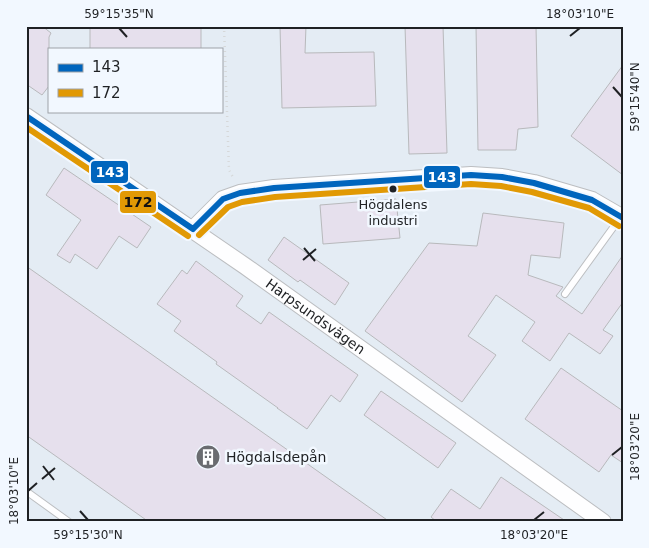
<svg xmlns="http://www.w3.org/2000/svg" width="649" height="548" font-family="'DejaVu Sans',sans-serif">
  <rect width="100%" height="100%" fill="#f5f8fc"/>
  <path fill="#e4ecf4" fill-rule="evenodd" d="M26,26h597v496h-597zM49,49h172v62h-172z"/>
  <path fill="#e6e0ed" stroke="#b8b9bc" d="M26,26h16l9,7 -2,4v49l-7,9 -16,-11z
    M90,26h111v23h-111z
    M280,26h26l-1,27 69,-1 2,54 -94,2z
    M405,26h38l4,127 -38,1z
    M476,26h60l2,101 -20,2 -2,21h-38z
    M623,65v110l-52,-39z
    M64,168l87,59 -14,21 -18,-12 -22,33 -22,-15 -5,9 -13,-8 24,-35 -35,-25z
    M396,199l4,39 -77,6 -3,-39z
    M483,213l81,10 -4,35 -29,-3 -3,20 35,12 -7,9 26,18 41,-59v47l-20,28 10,6 -13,18 -31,-21 -19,28 -28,-20 13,-19 -39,-27 -28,41 28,19 -34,47 -97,-71 64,-88 48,3z
    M284,237l65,46 -14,22 -35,-25 -2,2 -30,-22z
    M196,261l47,35 -7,10 25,18 8,-12 89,63 -18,27 -9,-7 -24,34 -30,-21h1l-62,-44 1,-2 -43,-31 7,-10 -24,-17 25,-34 5,4z
    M26,266l364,256h-241l-123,-87z
    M561,368l62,43v52l-12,-8 -12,17 -74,-53z
    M381,391l75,52 -18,25 -74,-53z
    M501,477l66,45h-130l-6,-5 20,-28 29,20z"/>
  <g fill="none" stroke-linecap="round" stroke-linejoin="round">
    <defs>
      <path id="lane" d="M565,294l55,-76
        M26,491l43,31"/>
      <g id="secondary">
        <path id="s1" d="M26,116l219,150 358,256"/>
        <path d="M193,229l30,-30 17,-6 34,-5 197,-13 31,2 32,6 58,17 31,18"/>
      </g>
    </defs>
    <use href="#lane" stroke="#bcbec1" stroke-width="8"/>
    <use href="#secondary" stroke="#bcbec1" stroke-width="18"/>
    <path stroke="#d6d8d9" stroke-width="2.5" stroke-dasharray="1 4" stroke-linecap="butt" d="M224,26l5,144 5,9"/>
    <use href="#lane" stroke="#fefeff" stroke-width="6"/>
    <use href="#secondary" stroke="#fefeff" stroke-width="16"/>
    <defs>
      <path id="bus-1" d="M26,116l167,113
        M193,229l30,-30 17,-6 34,-5 197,-13 31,2 32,6 58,17 31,18"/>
      <path id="bus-2" d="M26,127l162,109
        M199,235l29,-28 14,-5 33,-5 196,-13 30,2 31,6 57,16 30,18"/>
    </defs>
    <use href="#bus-1" stroke="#f2f8ff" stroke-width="10"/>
    <use href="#bus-2" stroke="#f2f8ff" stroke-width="10"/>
    <use href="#bus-1" stroke="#0065bd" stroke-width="6"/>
    <use href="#bus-2" stroke="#e19904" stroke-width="6"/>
  </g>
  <path fill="none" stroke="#1f2124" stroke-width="2" d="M119,28l8,9M570,36l10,-8M613,87l9,10M304,248l11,13M303,260l13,-11M612,455l10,-8M43,466l11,14M42,479l13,-11M28,491l9,-8M80,511l8,9M534,520l10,-8"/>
  <defs>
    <symbol id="building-disc" viewBox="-11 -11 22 22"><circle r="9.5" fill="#6a6c70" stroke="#f2f8ff"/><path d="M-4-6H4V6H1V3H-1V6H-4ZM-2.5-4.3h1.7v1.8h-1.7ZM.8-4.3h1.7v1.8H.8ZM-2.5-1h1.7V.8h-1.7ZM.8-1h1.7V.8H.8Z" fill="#fff"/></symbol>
  </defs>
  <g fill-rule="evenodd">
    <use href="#building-disc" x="194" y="443" width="28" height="28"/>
  </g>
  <circle fill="#1f2124" stroke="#f2f8ff" stroke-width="2" cx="393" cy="189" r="4.5"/>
  <g text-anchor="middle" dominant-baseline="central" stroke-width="5" stroke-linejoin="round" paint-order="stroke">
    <g font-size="13" fill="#1f2124" stroke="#f2f8ff">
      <text x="393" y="204">Högdalens<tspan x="393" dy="16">industri</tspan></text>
    </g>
    <g font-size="14" fill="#1f2124" stroke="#f2f8ff">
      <text stroke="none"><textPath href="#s1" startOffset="352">Harpsundsvägen</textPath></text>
    </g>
    <g font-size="14" fill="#1f2124" stroke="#f2f8ff" text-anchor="start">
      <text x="226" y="457">Högdalsdepån</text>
    </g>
  </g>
  <g stroke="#f2f8ff" stroke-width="2">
    <rect x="90" y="160" width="39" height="24" rx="5" fill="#0065bd"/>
    <rect x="423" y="165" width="38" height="24" rx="5" fill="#0065bd"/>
    <rect x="119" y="190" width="38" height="24" rx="5" fill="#e19904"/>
  </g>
  <g font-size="14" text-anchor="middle" font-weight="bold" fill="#fff">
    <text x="110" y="177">143</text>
    <text x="442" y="182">143</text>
  </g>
  <g font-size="14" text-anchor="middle" font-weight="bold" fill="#111">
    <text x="138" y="207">172</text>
  </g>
  <rect width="649" height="548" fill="none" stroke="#f2f8ff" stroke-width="55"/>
  <rect x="48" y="48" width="175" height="65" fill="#f2f8ff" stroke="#9ea2a7"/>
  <rect x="58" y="64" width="25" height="8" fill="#0065bd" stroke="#9ea2a7"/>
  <text x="92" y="72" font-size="15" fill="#1f2124">143</text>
  <rect x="58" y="89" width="25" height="8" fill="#e19904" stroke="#9ea2a7"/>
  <text x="92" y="98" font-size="15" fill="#1f2124">172</text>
  <rect x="28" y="28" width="594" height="492" fill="none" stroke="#1f2124" stroke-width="2"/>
  <g font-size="12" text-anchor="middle" fill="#1f2124">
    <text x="119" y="18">59°15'35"N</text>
    <text x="580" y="18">18°03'10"E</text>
    <text transform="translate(635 97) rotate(-90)" y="4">59°15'40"N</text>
    <text transform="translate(635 447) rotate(-90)" y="4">18°03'20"E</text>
    <text transform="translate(14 491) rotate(-90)" y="4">18°03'10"E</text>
    <text x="88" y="539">59°15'30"N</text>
    <text x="534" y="539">18°03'20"E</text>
  </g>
</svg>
